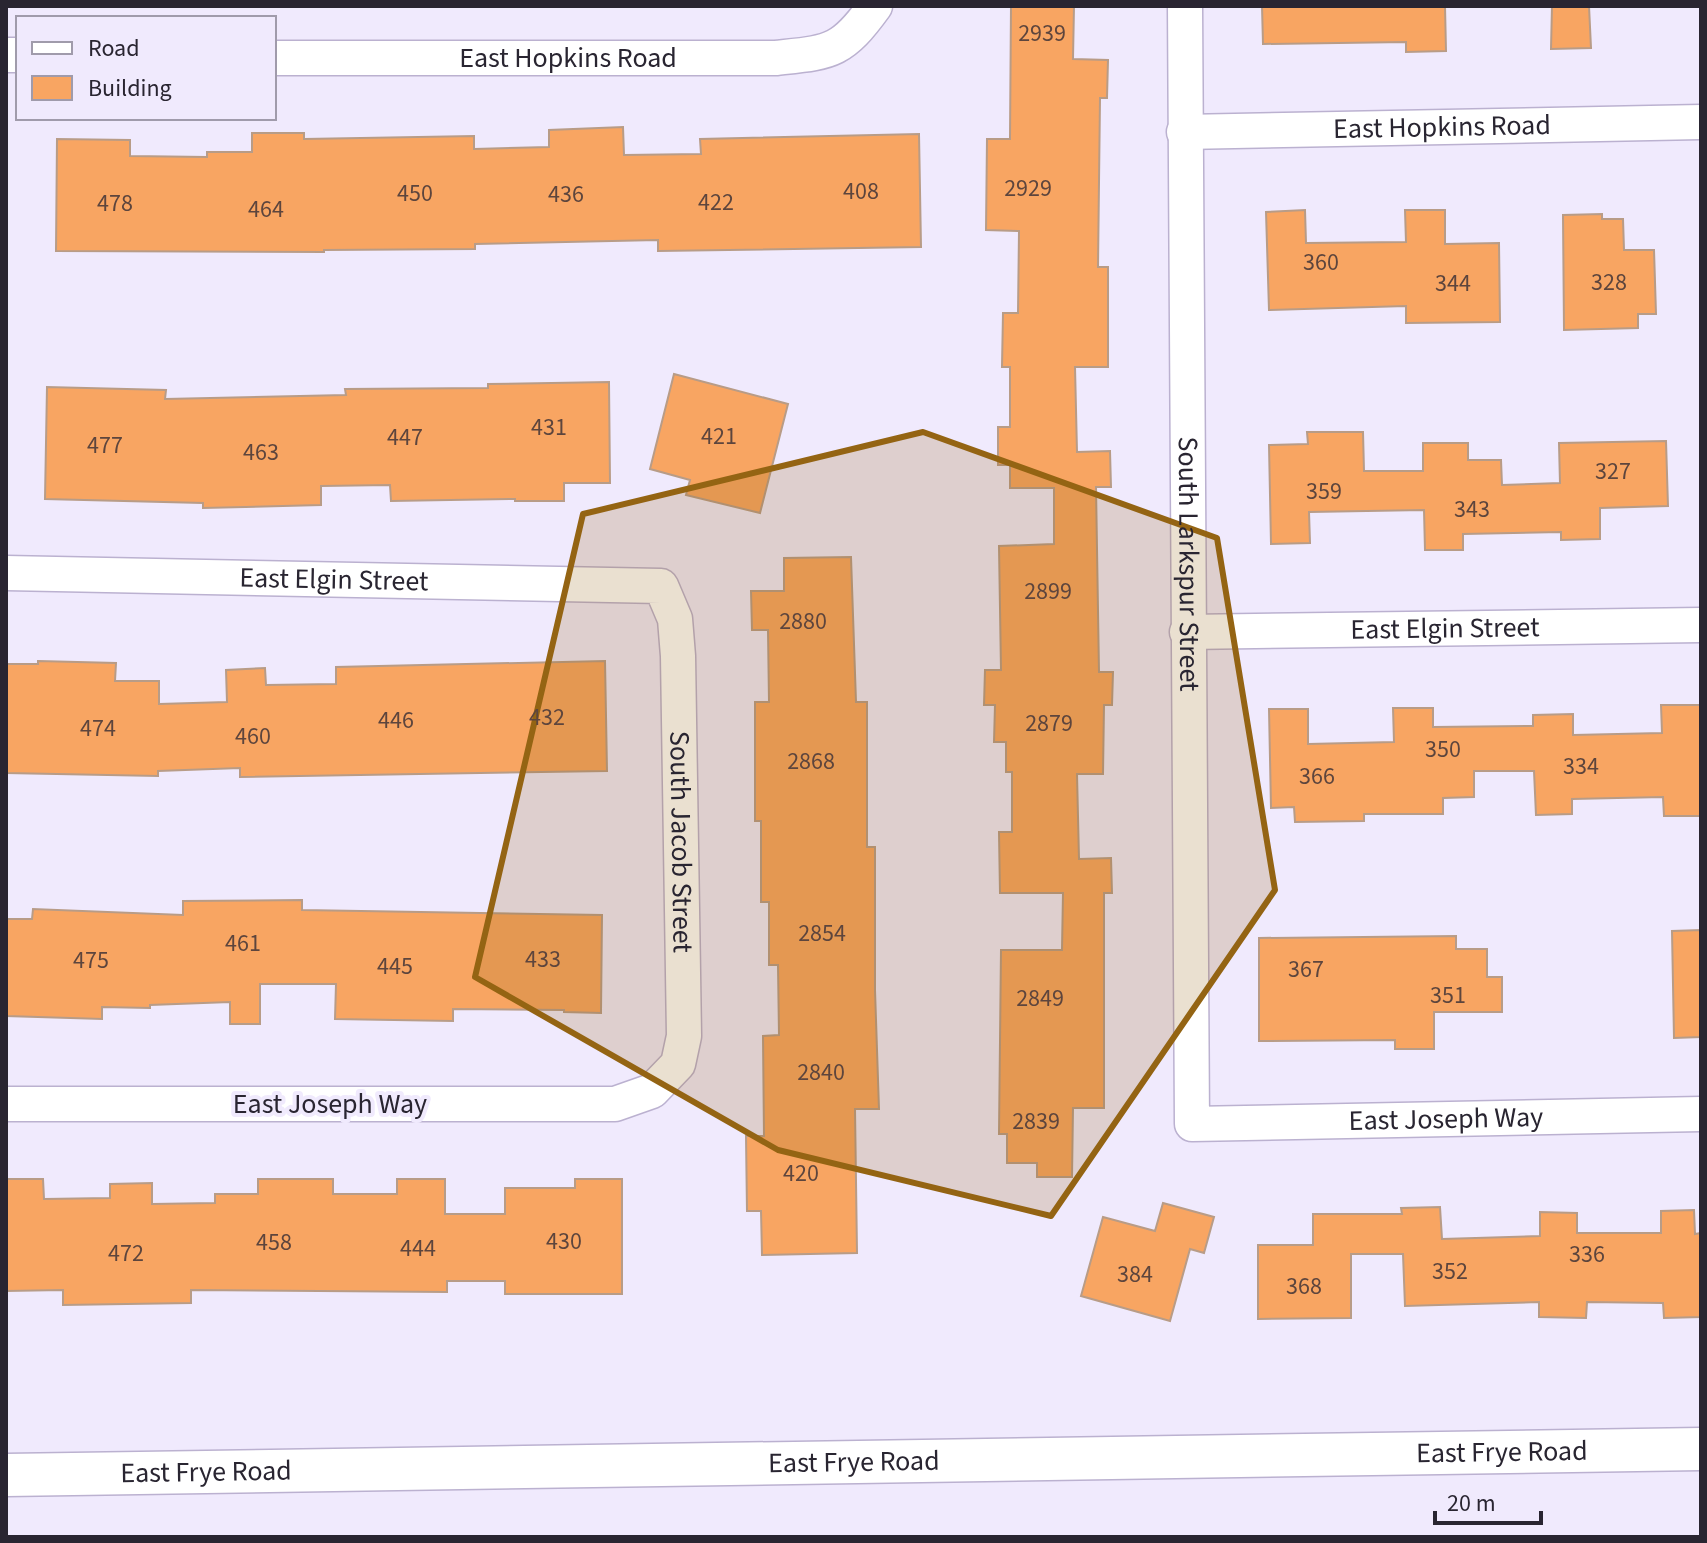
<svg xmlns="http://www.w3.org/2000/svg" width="1707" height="1543" font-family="'Source Sans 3',sans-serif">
  <rect width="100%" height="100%" fill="#f0eafd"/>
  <path fill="#f8a562" stroke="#b89c87" stroke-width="2" d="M1011,6h63l-1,53 35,1 -1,38h-7l-2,169h10v100h-33l2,85 33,-1 1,36h-15l3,185h14l-1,33h-8l-1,69h-26l2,85 32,-1 1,35h-8v215h-31l-1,69h-35v-14h-30v-29h-8l2,-184h61l1,-57h-63l-1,-61h13v-60h-6v-30h-12l1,-37h-11l1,-35h16l-2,-124 55,-2v-56h-44v-23h-12v-38h12v-60h-8l1,-54h15l1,-82 -33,-1 1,-91h23z
    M1262,6h183l1,45 -40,1v-10l-143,2z
    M1552,6h37l2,42 -40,1z
    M623,127l1,28 77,-1 -1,-15 219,-5 2,113 -263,4v-11l-183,4v5l-151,1v2l-268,-1 1,-112 73,1v16l77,1v-5h45v-19h52v6l170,-3v13l75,-2v-17z
    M1305,210l1,33 100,-1 -1,-32h40v34l54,-1 1,79 -94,1v-17l-137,4 -3,-98z
    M1602,214v5h21l1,31h30l2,64h-18v14l-74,2 -1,-115z
    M674,374l114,30 -28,109 -74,-18 4,-15 -40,-11z
    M609,382l1,101h-46v18h-49v-2l-124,2 -1,-16 -69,1v19l-118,3v-5l-158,-4 2,-112 119,3 -1,9 181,-4 -1,-6 143,-1v-4z
    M1307,432h56l1,39h59v-28h45v17h33l1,25 58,-2 -1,-40 107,-2 2,65 -68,2v31l-39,1v-8l-98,2v16h-38l-1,-40 -115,2 1,31 -39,1 -2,-99 39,-1z
    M851,557l5,145h11v145h8v143l4,119h-24l2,144 -95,2 -1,-44h-14l-1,-75h18l-1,-100 16,-1 -1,-70h-9v-63h-8v-81h-6v-119h14l-1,-72h-16l-1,-39h33v-33z
    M38,661l78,2 -1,18h44v23l68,-2 -1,-32 39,-2 1,17 70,-1v-17l269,-6 2,110 -367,6v-9l-82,3v5l-152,-3v-109h32z
    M1661,705h39l1,111h-37l-1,-19 -91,2v15l-36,1 -2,-44h-60v26l-31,1v16h-79v7l-69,1 -1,-15 -23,1 -2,-99h39v35l86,-2 -1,-34h40v19l100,-1v-11l40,-1v21l89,-2z
    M302,900v10l300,5 -1,98 -37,-1v-2l-111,-1v12l-118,-2 1,-35h-76v40h-30v-22l-80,3v3l-48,-1v12l-96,-3v-97h26l1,-10 150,6v-14z
    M1701,930v107l-27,1 -2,-107z
    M1456,936v13h31v28h15v35h-68v37h-39v-9l-136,1v-103z
    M6,1179h37l1,20 66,-1v-14l42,-1v21l63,-1v-9h43v-15h75v15h64v-15h48v35h60v-26h70v-9h47v115h-117v-13h-58v11l-256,-2v13l-128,2v-15l-57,1z
    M1163,1203l51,14 -10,36 -14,-4 -20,72 -89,-25 22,-79 52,14z
    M1440,1207l2,32 98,-3v-24l37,1v20h84v-22l33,-1 1,24 6,-1v84l-37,1 -1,-15 -76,-1 -1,16 -47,-1v-15l-134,4 -2,-52h-52v64l-93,1v-74h55v-31h89l-1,-6z"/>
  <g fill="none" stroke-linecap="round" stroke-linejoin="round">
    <defs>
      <g id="minor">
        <path id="s1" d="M1185,6l7,1118 509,-10"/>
        <path d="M6,55h12"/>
        <path id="s2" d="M274,58h502c55,-6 65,-5 99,-52"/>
        <path id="s3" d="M1184,132l517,-10"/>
        <path id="s4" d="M6,573l655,13 14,33 3,37 6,380 -6,28 -26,27 -37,13h-609"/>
        <path id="s5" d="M1187,632l514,-7"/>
      </g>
      <g id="tertiary">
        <path id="s6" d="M6,1475l1695,-26"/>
      </g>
    </defs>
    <use href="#minor" stroke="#bbb1d0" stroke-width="37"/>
    <use href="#tertiary" stroke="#bbb1d0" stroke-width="45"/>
    <use href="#minor" stroke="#fff" stroke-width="34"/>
    <use href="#tertiary" stroke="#fff" stroke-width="42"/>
  </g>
  <path fill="#946413" fill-opacity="0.2" stroke="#946413" stroke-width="6" stroke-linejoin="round" d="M923,432l294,106 58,352 -224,326 -273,-66 -303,-173 108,-463z"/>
  <g text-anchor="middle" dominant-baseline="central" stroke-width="8" stroke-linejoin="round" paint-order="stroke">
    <g font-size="24" fill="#5d453d">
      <text x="1042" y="33">2939</text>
      <text x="1028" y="188">2929</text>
      <text x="861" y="191">408</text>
      <text x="415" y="193">450</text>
      <text x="566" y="194">436</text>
      <text x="716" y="202">422</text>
      <text x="115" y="203">478</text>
      <text x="266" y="209">464</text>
      <text x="1321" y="262">360</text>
      <text x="1609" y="282">328</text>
      <text x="1453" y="283">344</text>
      <text x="549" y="427">431</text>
      <text x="719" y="436">421</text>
      <text x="405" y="437">447</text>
      <text x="105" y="445">477</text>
      <text x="261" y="452">463</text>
      <text x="1613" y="471">327</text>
      <text x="1324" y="491">359</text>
      <text x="1472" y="509">343</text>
      <text x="1048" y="591">2899</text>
      <text x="803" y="621">2880</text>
      <text x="547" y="717">432</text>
      <text x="396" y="720">446</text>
      <text x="1049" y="723">2879</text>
      <text x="98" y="728">474</text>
      <text x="253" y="736">460</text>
      <text x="1443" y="749">350</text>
      <text x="811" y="761">2868</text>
      <text x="1581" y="766">334</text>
      <text x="1317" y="776">366</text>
      <text x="822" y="933">2854</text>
      <text x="243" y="943">461</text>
      <text x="543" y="959">433</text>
      <text x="91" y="960">475</text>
      <text x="395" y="966">445</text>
      <text x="1306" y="969">367</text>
      <text x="1448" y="995">351</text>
      <text x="1040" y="998">2849</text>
      <text x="821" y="1072">2840</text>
      <text x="1036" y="1121">2839</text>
      <text x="801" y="1173">420</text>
      <text x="564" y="1241">430</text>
      <text x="274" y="1242">458</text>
      <text x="418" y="1248">444</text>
      <text x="126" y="1253">472</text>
      <text x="1587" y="1254">336</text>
      <text x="1450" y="1271">352</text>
      <text x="1135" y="1274">384</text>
      <text x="1304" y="1286">368</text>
    </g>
    <g font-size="28" fill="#292531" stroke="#f0eafd">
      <text stroke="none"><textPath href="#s2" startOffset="294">East Hopkins Road</textPath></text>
      <text stroke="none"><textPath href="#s3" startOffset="258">East Hopkins Road</textPath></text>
      <text stroke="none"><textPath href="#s1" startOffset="558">South Larkspur Street</textPath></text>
      <text stroke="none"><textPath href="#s4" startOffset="328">East Elgin Street</textPath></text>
      <text stroke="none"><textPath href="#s5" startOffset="258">East Elgin Street</textPath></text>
      <text stroke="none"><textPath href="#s4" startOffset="914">South Jacob Street</textPath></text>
      <text x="330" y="1104">East Joseph Way</text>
      <text stroke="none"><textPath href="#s1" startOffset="1372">East Joseph Way</textPath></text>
      <text stroke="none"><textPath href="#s6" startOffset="1496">East Frye Road</textPath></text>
      <text stroke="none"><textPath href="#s6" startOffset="848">East Frye Road</textPath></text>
      <text stroke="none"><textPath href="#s6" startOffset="200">East Frye Road</textPath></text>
    </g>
  </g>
  <rect width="1707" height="1543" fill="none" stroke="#292531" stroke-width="16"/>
  <rect x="16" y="16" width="260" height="104" fill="#f0eafd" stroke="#a09bab" stroke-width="2"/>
  <rect x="32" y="42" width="40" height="12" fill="#ffffff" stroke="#a09bab" stroke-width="2"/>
  <text x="88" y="56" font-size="24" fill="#292531">Road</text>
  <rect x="32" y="76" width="40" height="24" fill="#f8a562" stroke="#a09bab" stroke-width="2"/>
  <text x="88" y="96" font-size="24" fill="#292531">Building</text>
  <path d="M1435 1511v12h106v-12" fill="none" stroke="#292531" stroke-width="4"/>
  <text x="1447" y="1511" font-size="24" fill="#292531" stroke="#f0eafd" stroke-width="6" paint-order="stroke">20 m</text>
</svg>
